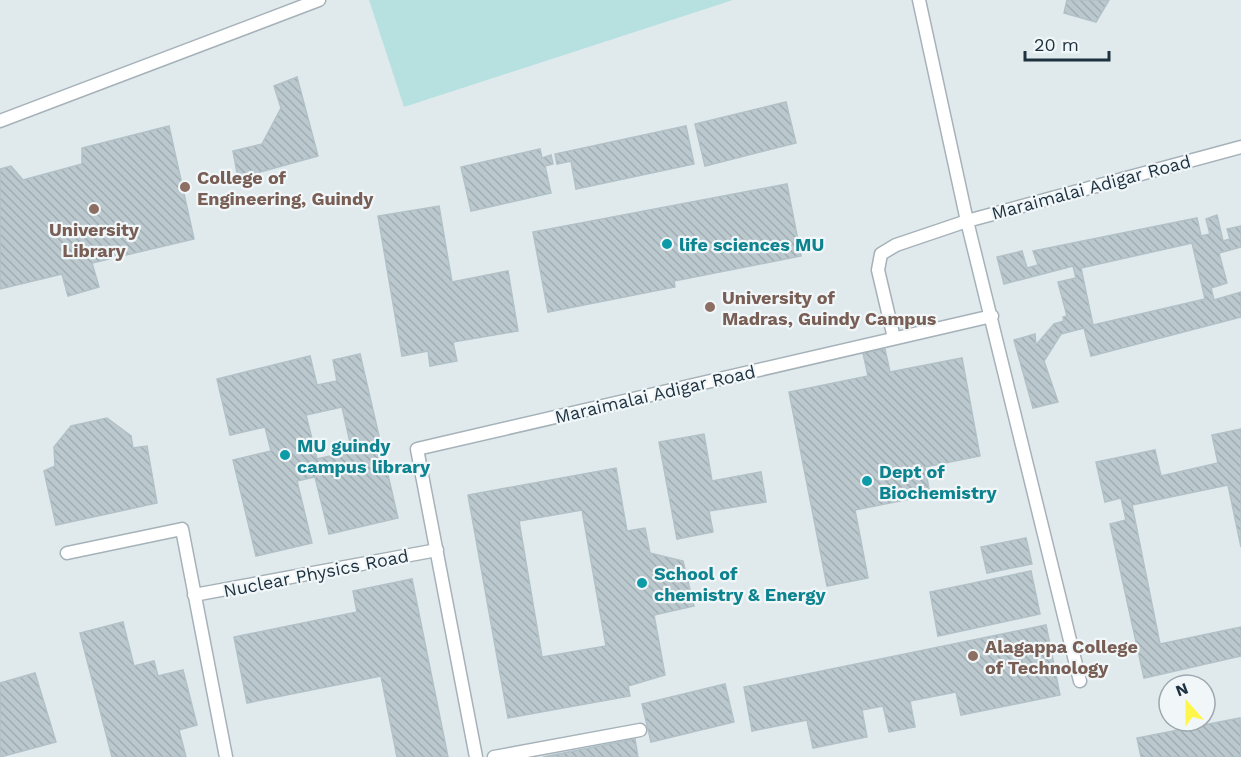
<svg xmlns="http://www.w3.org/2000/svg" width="1241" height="757" font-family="'Work Sans',sans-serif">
  <defs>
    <pattern id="building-back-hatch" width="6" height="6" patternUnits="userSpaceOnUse" patternTransform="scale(1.5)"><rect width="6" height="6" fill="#bbc9ce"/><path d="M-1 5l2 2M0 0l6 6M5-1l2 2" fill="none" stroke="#a0adb2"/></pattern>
  </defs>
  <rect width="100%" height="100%" fill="#e0eaed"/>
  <path fill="#b6e1e0" d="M369,0h364l-329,107z"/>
  <path fill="url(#building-back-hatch)" stroke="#b1c1c7" stroke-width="1.5" fill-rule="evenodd" d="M1067,0h42l-13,22 -32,-9z
    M297,77l21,79 -80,22 -5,-27 29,-7 19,-36 -7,-22z
    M786,102l10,41 -91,23 -10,-42z
    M169,126l25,113 -102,24 7,24 -31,9 -6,-22 -62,15v-120l11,-3 12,14 59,-16v-16z
    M686,126l8,38 -118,25 -5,-28 -14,3 -2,-10z
    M540,149l2,9 9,-3 2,9 -8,2 6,27 -80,18 -10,-44z
    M787,184l14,72 -127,25 1,6 -127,25 -15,-80z
    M439,206l13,76 56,-11 10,60 -65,11 4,19 -27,5 -2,-15 -26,5 -24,-140z
    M1217,215l6,26 7,-2 -3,-10 14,-3v21l-22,6 8,30 -16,5 3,12 27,-8v25l-150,39 -7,-28 -23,6 -17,27 14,41 -25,6 -19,-68 21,-6 1,11 18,-21 10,-3 -1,-4 4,-1 -9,-34 18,-4 -3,-12 -69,18 -7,-27 25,-6 5,17 11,-3 -5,-14 164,-33 4,18 9,-2 -4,-15zM1192,243l13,56 -112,26 -12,-57z
    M885,349l5,23 72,-14 18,98 -55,11 5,28 -75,15 13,68 -41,8 -38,-194 79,-16 -5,-23z
    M360,354l38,164 -69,16 -14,-57 -18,4 15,62 -56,13 -23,-96 38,-9 -6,-24 -35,8 -13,-56 93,-23 7,29 20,-4 -4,-21zM342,407l10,44 -35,8 -11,-44z
    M107,418l24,18 2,12 14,-2 10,57 -101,22 -12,-54 11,-5 -1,-19 17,-21z
    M1241,429v118l-13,-62 -96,20 28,139 81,-17v29l-97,22 -34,-154 16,-4 -5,-22 -16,4 -9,-40 59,-12 6,26 57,-13 -6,-28z
    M704,434l8,47 49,-9 5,30 -57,9 4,21 -36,7 -18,-97z
    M616,468l11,63 18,-3 5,25 33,8 11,45 -40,9 11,60 -37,11 2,10 -122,22 -40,-223zM582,510l24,136 -64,11 -23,-136z
    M1026,538l6,26 -45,9 -6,-26z
    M1031,571l9,43 -102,22 -8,-44z
    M412,579l36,178h-51l-16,-81 -134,27 -13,-66 123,-25 -4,-21z
    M123,622l11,44 20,-5 4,15 25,-6 14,55 -18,5 7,27h-74l-32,-124z
    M1046,625l14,70 -99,20 -5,-23 -46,9 5,26 -26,5 -6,-26 -21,4 5,27 -54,11 -6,-28 -55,11 -8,-44z
    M35,673l21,69 -56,15v-74z
    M725,684l9,38 -83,20 -9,-38z
    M1240,718l1,39h-100l-4,-19z
    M635,739l3,18h-95z"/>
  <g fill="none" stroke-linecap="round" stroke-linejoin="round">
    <defs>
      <path id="lane" d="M0,121l319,-121
        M894,338l-16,-68 3,-16 15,-9 71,-24 -48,-221
        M67,553l115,-24 44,228
        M194,595l243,-45
        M1080,681l-113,-460 274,-74
        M476,757l-59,-308 575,-133
        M494,757l146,-27"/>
    </defs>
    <use href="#lane" stroke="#a6b2b9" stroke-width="15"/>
    <use href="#lane" stroke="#fff" stroke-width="12"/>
  </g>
  <g fill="#8d6e63" stroke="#f1f7f9" stroke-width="2">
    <circle cx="185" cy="187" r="6"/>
    <circle cx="94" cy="209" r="6"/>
    <circle cx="710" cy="307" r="6"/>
    <circle cx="973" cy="656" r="6"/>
  </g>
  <g fill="#0f9aa8" stroke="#f1f7f9" stroke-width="2">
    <circle cx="667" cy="244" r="6"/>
    <circle cx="285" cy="455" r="6"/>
    <circle cx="867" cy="481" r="6"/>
    <circle cx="642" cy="583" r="6"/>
  </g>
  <g text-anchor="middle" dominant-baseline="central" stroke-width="4.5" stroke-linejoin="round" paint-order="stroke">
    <g font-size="18" font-weight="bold" fill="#785e54" stroke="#f1f7f9" text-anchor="start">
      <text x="197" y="177">College of<tspan x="197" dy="21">Engineering, Guindy</tspan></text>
      <text x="94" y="229" text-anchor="middle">University<tspan x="94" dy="21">Library</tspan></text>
      <text x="722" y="297">University of<tspan x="722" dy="21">Madras, Guindy Campus</tspan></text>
      <text x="985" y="646">Alagappa College<tspan x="985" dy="21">of Technology</tspan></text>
    </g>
    <g font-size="18" fill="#1e313f" stroke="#f1f7f9">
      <text transform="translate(1091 187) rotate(-15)">Maraimalai Adigar Road</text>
      <text transform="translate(655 394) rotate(-13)">Maraimalai Adigar Road</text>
      <text transform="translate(316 573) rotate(-11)">Nuclear Physics Road</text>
    </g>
    <g font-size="18" font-weight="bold" fill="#0d838f" stroke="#f1f7f9" text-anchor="start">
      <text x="679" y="244">life sciences MU</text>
      <text x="297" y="445">MU guindy<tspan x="297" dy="21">campus library</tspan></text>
      <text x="879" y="471">Dept of<tspan x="879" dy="21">Biochemistry</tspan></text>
      <text x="654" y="573">School of<tspan x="654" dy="21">chemistry &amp; Energy</tspan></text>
    </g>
  </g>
  <g transform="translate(1187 703) rotate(339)"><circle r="28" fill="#f1f7f9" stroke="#9da8af" stroke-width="1.5"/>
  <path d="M0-4.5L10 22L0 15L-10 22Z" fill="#fff64c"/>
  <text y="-9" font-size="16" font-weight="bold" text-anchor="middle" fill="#1e313f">N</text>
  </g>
  <path d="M1025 51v9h84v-9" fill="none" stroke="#1e313f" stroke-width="3"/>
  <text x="1034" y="51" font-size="18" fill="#1e313f" stroke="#f1f7f9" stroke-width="4.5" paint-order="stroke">20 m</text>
</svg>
